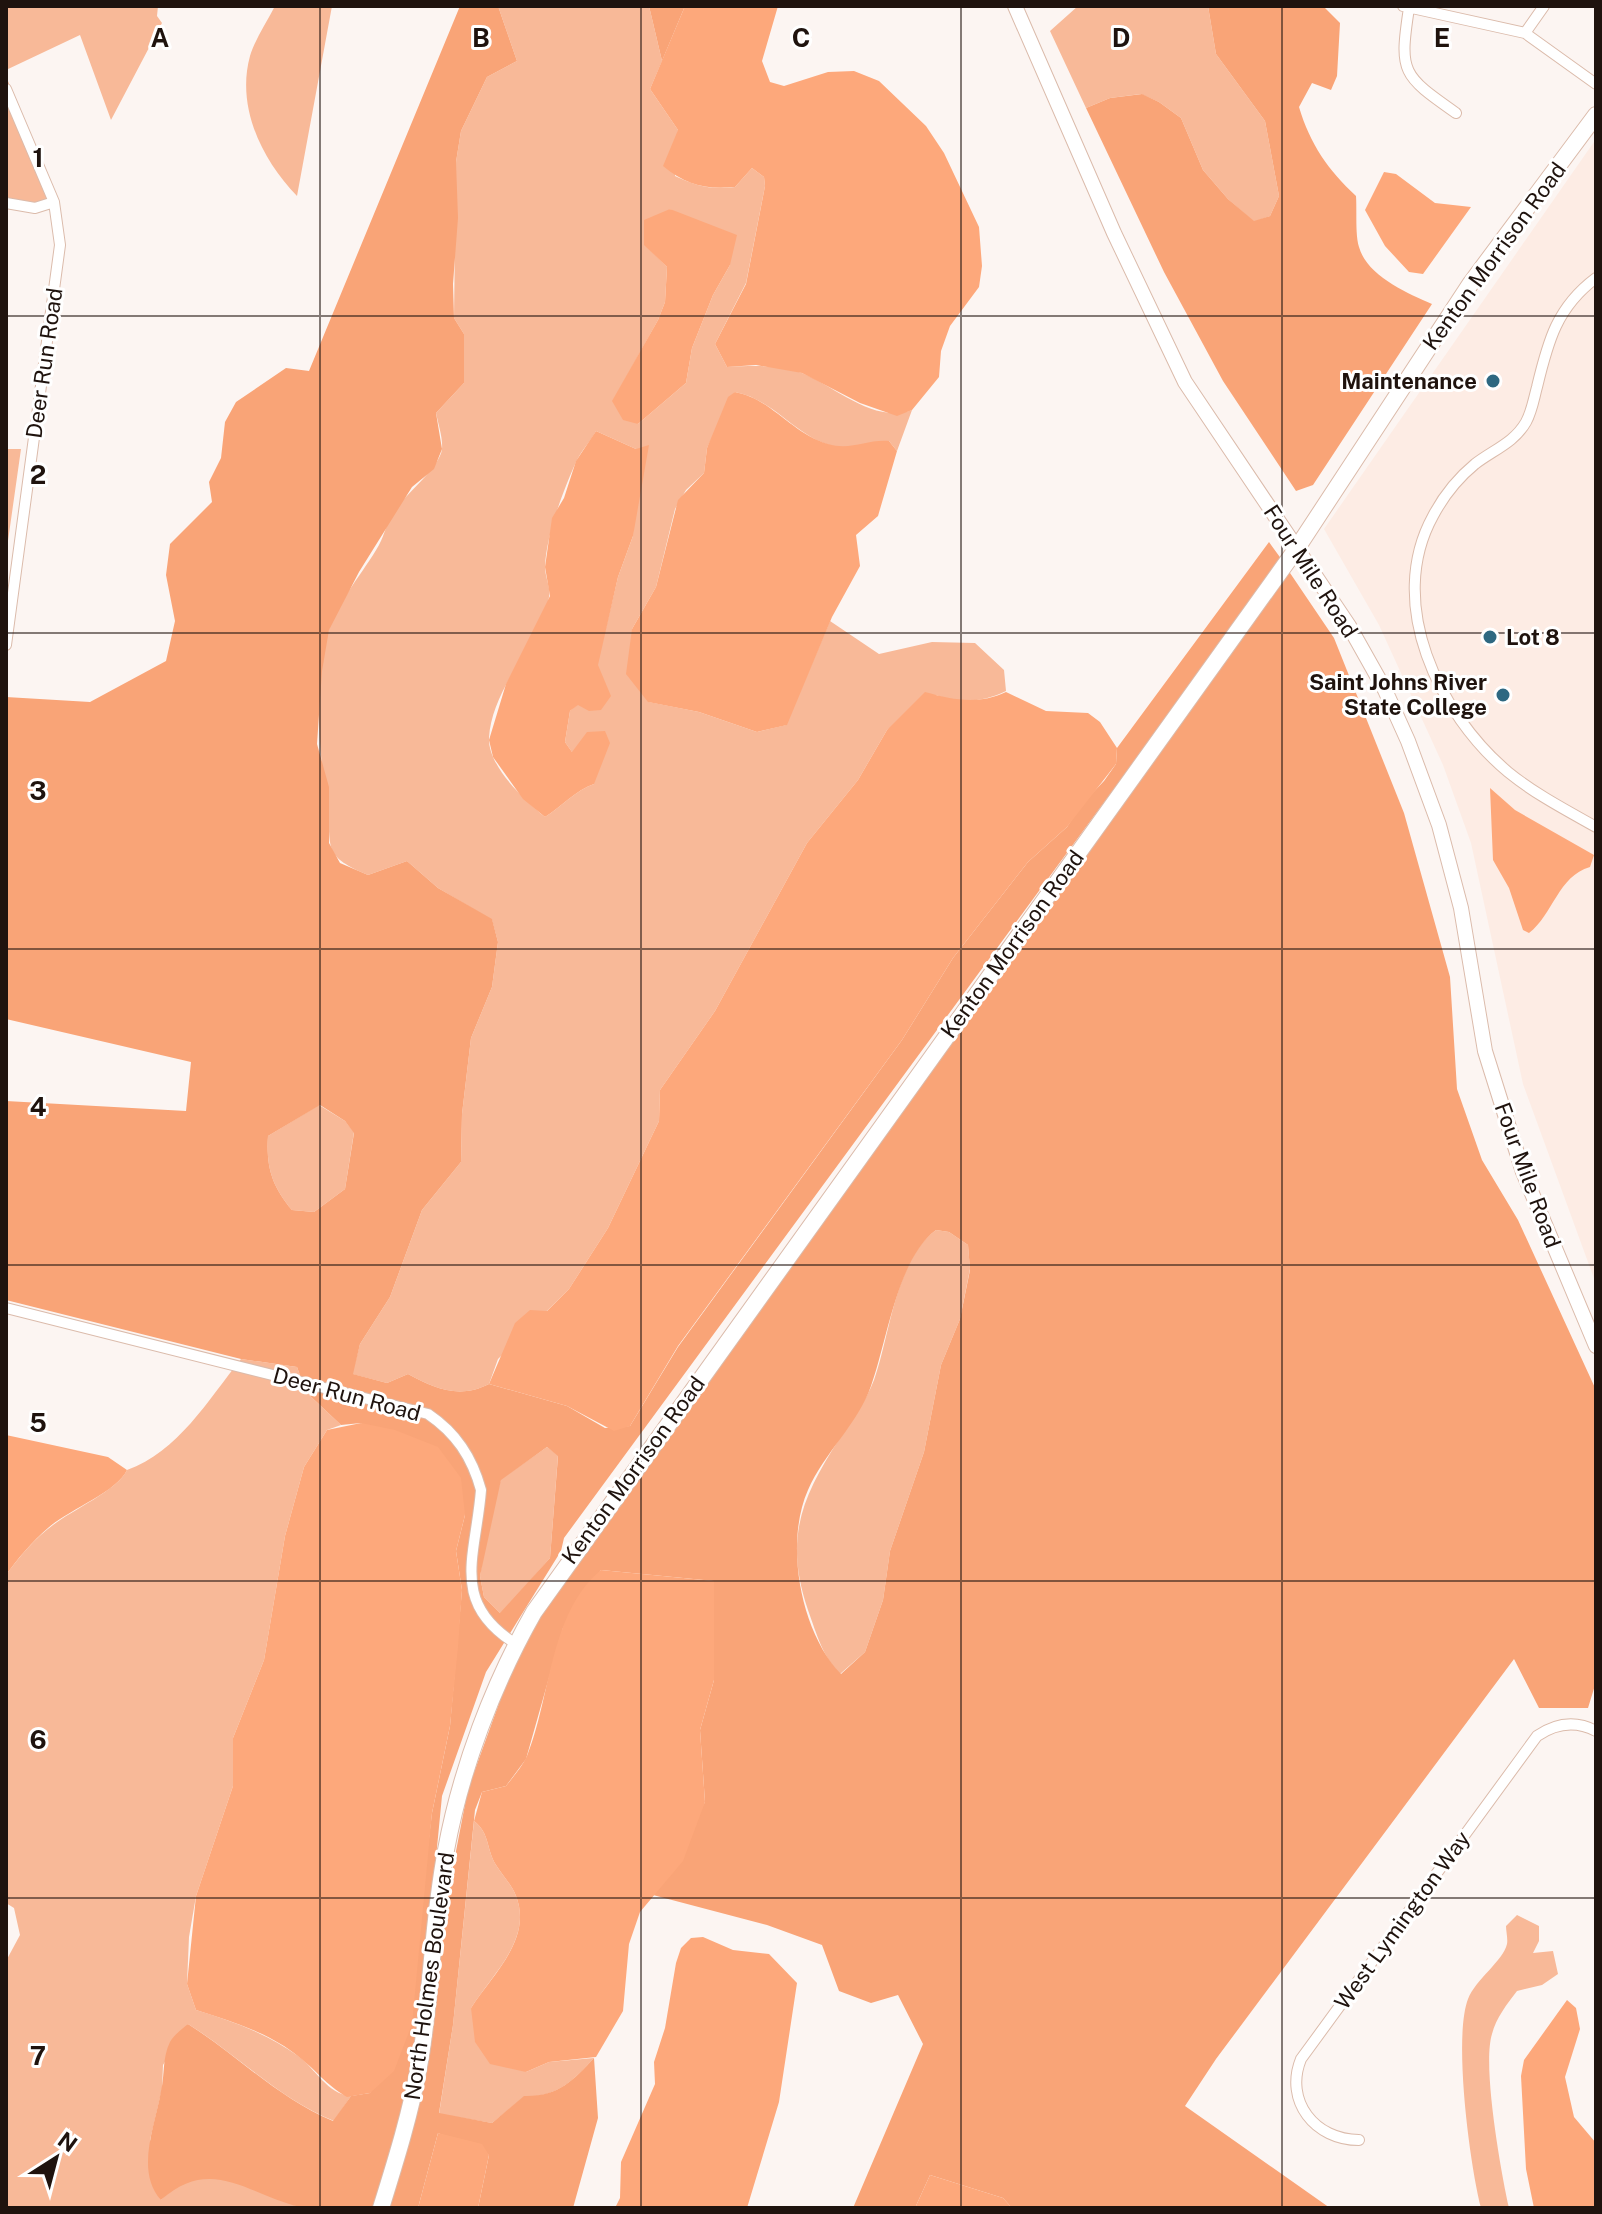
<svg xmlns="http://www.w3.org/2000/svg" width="1602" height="2214" font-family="'Public Sans',sans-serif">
  <rect width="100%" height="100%" fill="#fcf5f2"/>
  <path fill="#fdece4" d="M1596,139v1145l-73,-200 -52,-241 -28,-78 -64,-140 -55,-96z"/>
  <path fill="#f8b998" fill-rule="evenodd" d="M6,6h152l-1,10 5,7 -51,97 -31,-85 -74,35z
    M275,6h57l-35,190c-35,-36 -61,-89 -47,-140 5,-17 17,-34 25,-50z
    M498,6h151l13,55 -12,28 28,41 -3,46c22,10 35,14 60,11l17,-19 12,9 1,9 -19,97 -31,61 12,23c24,-1 52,-3 75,6 34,14 72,51 110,37l-15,41 -8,-10c-14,2 -30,7 -43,7 -45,-2 -68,-48 -111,-56l-28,56 -3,25 -18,17 -11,19 -19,78 -24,42 17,73 50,10 58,20 29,-7 44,-104 49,33 53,-12 43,1 29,27 2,21c-22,11 -47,13 -70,4l-49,35 -29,50 -51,63 -92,168 -55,79 -1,31 -51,107 -39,61 -71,70 -9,25c-29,15 -54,5 -81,-10l-21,9 -35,-9 8,-30 30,-47 32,-87 39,-48 1,-48 9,-76 21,-51 6,-45 -6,-22 -54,-32 -31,-27 -39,14c-50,-21 -34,-28 -42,-76 -7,-48 -13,-123 3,-170 11,-31 34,-56 50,-84 6,-11 8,-24 15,-34 12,-17 46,-44 48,-62 1,-11 -4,-26 -6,-36l28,-30v-49l-10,-16 2,-156 5,-31 26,-54 30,-16zM670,209l13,8 47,48 -17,30 -21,53 -6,35 -48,41 -25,-23 45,-81 7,-18 2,-35 -23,-23zM596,431l40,18 -3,87 -15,41 -21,88 13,31 -32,8 -8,7 -5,31 29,42c-18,6 -33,23 -49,33 -20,-17 -57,-50 -56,-79 3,-52 52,-95 60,-141 2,-9 -4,-20 -4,-30 1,-31 18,-76 31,-105 5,-11 14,-20 20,-31z
    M1078,6h130l8,48 49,67 14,75 -9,20 -16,6 -26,-23 -25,-29 -22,-52 -22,-16 -18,-8 -31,4 -24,10 -36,-77z
    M6,76l43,108 -2,26 -41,-13z
    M6,449h15l-15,106z
    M319,1105l26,16 9,11 -9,57 -31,23 -22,-2c-20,-24 -26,-43 -24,-74z
    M936,1230l13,2 19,13 2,24 -10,50 -19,46 -17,87 -34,99 -7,49 -18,52 -25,22c-18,-19 -23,-39 -32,-64 -24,-71 -7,-112 32,-172 12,-19 26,-37 34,-58 16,-44 21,-120 62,-150z
    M241,1359l56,8 9,25 35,33 -14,5 -23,37 -19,69 -21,124 -31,78v48l-37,110 -7,41 -2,47 9,26c36,11 72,24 102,46 18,13 29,38 53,40l-17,25c-55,-22 -96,-66 -146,-97l-25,41 -1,24 -12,51 11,60c6,-5 13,-13 19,-17 36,-16 88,10 121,25h-295v-247l14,-26 -6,-27 -8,-5v-328c13,-18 29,-37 47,-50 19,-15 65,-35 74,-55 51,-18 81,-70 114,-111z
    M547,1447l11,8 -8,103 -49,56 -17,-17 -4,-21 8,-51 13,-46z
    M474,1821c16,12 12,28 22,44 6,10 16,20 20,31 17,43 -24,78 -45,112l55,64 23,-10 45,-4c-21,23 -37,39 -70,39l-32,26 -53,-9 14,-89z
    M1517,1915l22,11v15l-6,12 20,-2 5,23 -16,11 -25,6c-10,13 -21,27 -25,43 -10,32 9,138 17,174h-28c-11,-42 -28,-170 -13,-209 8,-20 35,-38 39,-55 1,-5 -1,-13 -1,-18z"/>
  <path fill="#f9a477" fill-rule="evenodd" d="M460,6h38l19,55 -30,16 -26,54 -5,31 2,56 -5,66 1,34 10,16v49l-28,30 6,36 -8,20 -22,18 -53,85 -30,58 -7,41 -5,73 12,43v56l11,20 28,12 39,-14 31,27 54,31 6,23 -6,45 -21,51 -9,76 -1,48 -39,48 -32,87 -30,47 -7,30 34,9 21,-9c27,15 52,25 81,10l78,22 38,22 25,-2 48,-79 224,-307 51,-82 75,-96 39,-35 15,-23 22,-23 12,-17 1,-16 152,-206 13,18 -718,978 -3,13 -75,121 -44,124 -22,226 -13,77 -32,109c-23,0 -53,5 -75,-1 -53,-13 -89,-52 -139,-7 -26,-29 -6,-74 0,-109 4,-16 1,-33 9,-49 4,-7 12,-13 18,-18 49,31 91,75 145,97l18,-25 19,-3 50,-180 12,-100 18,-87 12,-136 -6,-39 9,-36 -104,-92 -20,2 -35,-33 -9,-25 -56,-8 -235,-59v-199l180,10 5,-49 -185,-43v-322l84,5 76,-41 9,-40 -9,-46 4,-31 42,-42 -3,-20 12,-24 4,-36 11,-20 50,-34 23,3zM320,1105l25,16 9,12 -9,56 -31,23 -22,-2c-20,-24 -26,-43 -24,-74zM547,1447l11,9 -8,102 -50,55 -16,-16 -4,-21 21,-96z
    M649,6h36l-23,55z
    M1208,6l116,1 16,16 -3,53 -6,14 -19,-7 -13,24c11,37 29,63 57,89 1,14 -1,39 3,51 8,29 48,46 73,57l-119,181 -17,6 -73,-110 -59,-109 -78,-164 24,-10 32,-4 17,8 22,16 22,52 25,29 26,22 16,-5 9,-20 -14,-75 -49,-67z
    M1288,570l46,68 70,175 46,164 7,112 25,71 36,60 78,170v292l-8,26h-49l-25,-49 -298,400 -31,47 145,102h-318l-9,-10 -73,-23 -15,33h-62l70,-164 -25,-49 -27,8 -32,-12 -17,-46 -55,-20 -114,-30 52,-93 -5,-72 14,-50v-99l-113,-11 -38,58 -37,131 -20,27 -24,6 -7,18 -22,215 -14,88 53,10 32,-27c33,1 49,-15 70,-38l4,60 -25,90h-95l11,-53 -51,-22 -20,75h-31l81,-419 38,-105 33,-70zM936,1230l13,2 19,13 2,25 -10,49 -19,46 -17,87 -34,99 -7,49 -18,52 -24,22c-40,-41 -57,-130 -33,-184 16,-37 50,-66 63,-104 16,-44 26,-127 65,-156z"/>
  <path fill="#fda87b" d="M685,6h93l-16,55 8,21 14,4 44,-14 26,-1 25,10 47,45 18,27 35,74 3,39 -3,21 -29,39 -9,25 -2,26 -27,33 -15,6 -37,-13 -58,-30 -46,-8 -29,2 -12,-23 31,-60 19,-98 -1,-9 -12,-9 -17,19c-29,3 -49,-2 -72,-21l15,-36 -28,-41z
    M1384,172l12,2 39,29 36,4 -48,67 -14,-2 -24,-26 -20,-36z
    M670,209l67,26 -7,30 -17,30 -21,53 -6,35 -48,41 -15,-4 -11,-19 46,-81 7,-18 2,-35 -23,-22v-25z
    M735,392c37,7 57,42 93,52 23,7 39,-5 61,-3l8,10 -19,65 -22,19 4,31 -28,51 -45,108 -30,7 -58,-20 -51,-10 -22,-28 6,-45 24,-42 22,-87 26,-27 3,-25 21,-51z
    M596,431l40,18 13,-4 -16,91 -15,41 -20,88 13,31 -10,14 -12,1 -11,-6 -8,6 -5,31 7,10 15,-20 18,-1 5,12 -16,41c-18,6 -33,23 -49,33l-22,-18 -30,-42 -4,-17 17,-56 44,-88 -5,-29 7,-49 12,-20 12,-37z
    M925,692c29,8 53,13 81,0l40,19 42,2 12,9 17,26 -1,16 -49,63 -39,35 -75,96 -51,82 -224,306 -48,80 -16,5 -47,-25 -78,-22 26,-61 15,-13 17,1 22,-22 39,-61 51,-107 1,-31 55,-79 92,-168 51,-63 29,-50z
    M1490,788l25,22 79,45 -4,12c-32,9 -37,48 -61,66l-6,-3 -14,-42 -16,-28z
    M361,1423l34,7 43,17 23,31 4,37 -9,36 6,39 -4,57 -8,79 -18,87 -20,211 -18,47 -24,22 -23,4c-23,-14 -29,-25 -48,-40 -29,-24 -68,-36 -103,-47l-9,-26 9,-88 37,-110v-48l31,-78 21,-124 19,-69 23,-37z
    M6,1435l102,22 19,13c-10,22 -59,40 -79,58 -16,14 -30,30 -42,47z
    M601,1570l113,11v99l-14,50 5,72 -22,59 -43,51 -11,32 -6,67 -27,46 -47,5 -23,10 -36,-8 -15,-22 -4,-34c21,-33 62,-69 45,-112 -4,-11 -14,-21 -20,-31 -10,-16 -6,-32 -22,-44l8,-29 24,-6c7,-9 16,-19 21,-30 24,-58 22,-143 74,-186z
    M703,1937l30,13 36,4 28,29 -18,119 -32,106h-132l5,-10 1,-36 34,-78 -1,-22 11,-34 11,-65 5,-15 10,-10z
    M1567,2000l9,8 4,21 -15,48 9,40 22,26v65h-62l-8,-39 -5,-93 3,-16z
    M438,2133l44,11 7,11 -11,53h-60z
    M930,2175l73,23 9,10h-97z"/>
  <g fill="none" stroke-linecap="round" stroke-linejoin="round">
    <defs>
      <path id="minor" d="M1403,6l122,27 71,51
        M1409,8c-10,65 -7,67 47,105
        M1525,33l19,-27
        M6,89l48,113 6,43 -54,400
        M6,203l29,5 19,-6
        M1596,278c-39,29 -48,63 -59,109 -3,11 -5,24 -11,35 -12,21 -33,28 -51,42 -17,14 -32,33 -42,52 -48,87 6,198 75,256 27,22 58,38 88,55
        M6,1308l422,106c28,19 44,43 53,76 -5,66 -32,112 35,154
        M1359,2140c-44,0 -75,-39 -58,-81l236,-323c19,-13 38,-16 59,-5"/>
      <path id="secondary" d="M1015,6l99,227 71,149 164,244 36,64 23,51 31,84 22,83 24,143 38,121 73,174"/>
      <path id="primary" d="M381,2208c15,-48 30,-96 39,-147 12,-69 12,-141 26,-211 15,-81 47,-166 88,-238l763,-1064 174,-265 125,-168"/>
    </defs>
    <use href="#minor" stroke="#dbbbab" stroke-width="12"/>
    <use href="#secondary" stroke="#dbbbab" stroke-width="16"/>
    <use href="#primary" stroke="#dbbbab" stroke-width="18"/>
    <use href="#minor" stroke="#fff" stroke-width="10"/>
    <use href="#secondary" stroke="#fff" stroke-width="14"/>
    <use href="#primary" stroke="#fff" stroke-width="16"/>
  </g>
  <path fill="none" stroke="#1f130e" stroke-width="2" stroke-opacity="0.55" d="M320,6v2202M641,6v2202M961,6v2202M1282,6v2202M6,316h1590M6,633h1590M6,949h1590M6,1265h1590M6,1581h1590M6,1898h1590"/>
  <g fill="#2e6881" stroke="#fff" stroke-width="3">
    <circle cx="1493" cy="381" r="8"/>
    <circle cx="1490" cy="637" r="8"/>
    <circle cx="1503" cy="695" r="8"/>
  </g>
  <g text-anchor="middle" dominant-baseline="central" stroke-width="6" stroke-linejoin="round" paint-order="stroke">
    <g font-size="22" fill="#1f130e" stroke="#fff">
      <text transform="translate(1494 256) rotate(-54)">Kenton Morrison Road</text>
      <text transform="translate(44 363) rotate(-82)">Deer Run Road</text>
      <text transform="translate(1311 571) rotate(57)">Four Mile Road</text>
      <text transform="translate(1012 944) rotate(-54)">Kenton Morrison Road</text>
      <text transform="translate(1528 1175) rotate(70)">Four Mile Road</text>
      <text transform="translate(347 1394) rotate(15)">Deer Run Road</text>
      <text transform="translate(633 1470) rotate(-54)">Kenton Morrison Road</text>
      <text transform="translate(1402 1920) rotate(-54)">West Lymington Way</text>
      <text transform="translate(429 1976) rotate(-82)">North Holmes Boulevard</text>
    </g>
    <g font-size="22" font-weight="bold" fill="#1f130e" stroke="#fff" text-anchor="end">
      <text x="1477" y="381">Maintenance</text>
      <text x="1506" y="637" text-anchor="start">Lot 8</text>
      <text x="1487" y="682">Saint Johns River<tspan x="1487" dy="25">State College</tspan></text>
    </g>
  </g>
  <g font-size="26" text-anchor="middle" font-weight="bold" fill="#1f130e" stroke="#fff" stroke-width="6" stroke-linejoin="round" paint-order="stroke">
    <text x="160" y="47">A</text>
    <text x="481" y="47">B</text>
    <text x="801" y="47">C</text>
    <text x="1121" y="47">D</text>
    <text x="1442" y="47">E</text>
    <text x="38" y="167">1</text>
    <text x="38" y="484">2</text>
    <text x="38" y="800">3</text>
    <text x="38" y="1116">4</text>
    <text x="38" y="1432">5</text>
    <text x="38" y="1749">6</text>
    <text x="38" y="2065">7</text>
  </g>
  <rect width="1602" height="2214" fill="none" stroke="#1f130e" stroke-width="16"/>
  <g transform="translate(56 2158) rotate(36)" stroke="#ffffff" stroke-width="6" paint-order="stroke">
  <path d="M0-6L14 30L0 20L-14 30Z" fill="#1f130e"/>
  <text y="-12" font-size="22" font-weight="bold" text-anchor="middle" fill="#1f130e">N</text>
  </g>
</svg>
